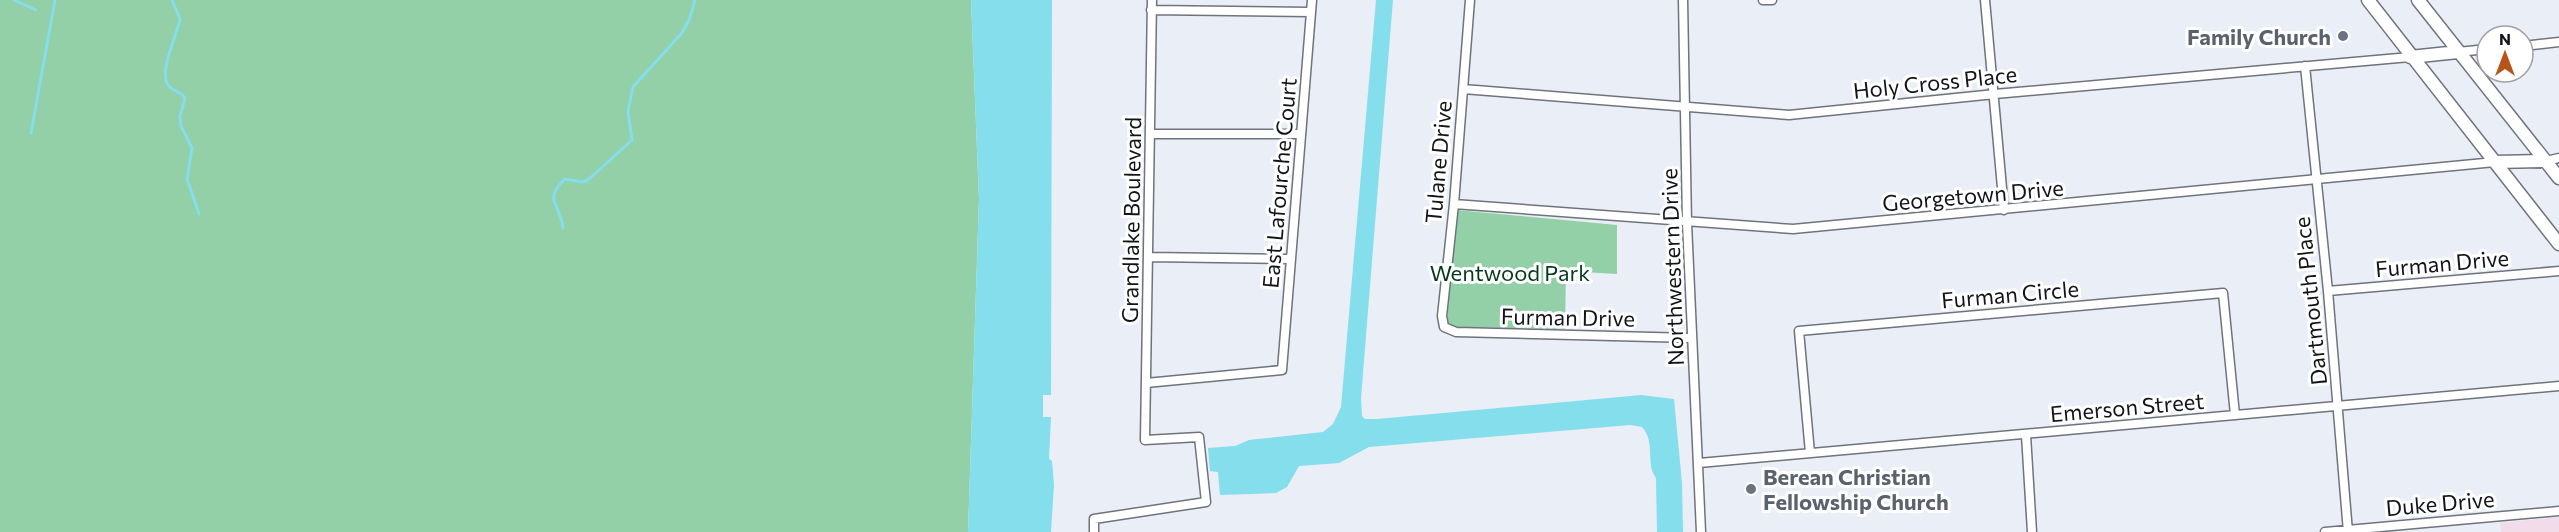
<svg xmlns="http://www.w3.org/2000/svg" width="2559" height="532" font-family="Commissioner,sans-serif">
  <rect width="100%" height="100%" fill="#e9eef7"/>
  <path fill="#f3dcea" d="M2559,517v15h-58l-1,-9z"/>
  <path fill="#93cfa7" d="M0,0h971l8,199 -11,333h-968z
    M1456,210l161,15v49l-51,-3 -1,58 -115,-2 -3,-7z"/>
  <path fill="#84deec" d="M971,0h81l-1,395h-8v22h8l-2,42 3,2 2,24 -3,47h-83l11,-333z
    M1376,0h17l-32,398 1,18 3,3h12l264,-24 33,4 8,84 1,49h-26l-1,-54c-11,-15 0,-36 -14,-51l-12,-2 -261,22 -30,16 -40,3 -12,21 -11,6 -56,2 -2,-23 -8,-1 -2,-23 27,-2 14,-6 74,-8 10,-8 8,-17z"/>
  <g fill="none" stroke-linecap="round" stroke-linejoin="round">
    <path stroke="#84deec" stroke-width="3" d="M14,0l22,10
      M172,0l8,19c-2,15 -24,56 -10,68 5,5 11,5 15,11l-5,18 1,10 11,22 -5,31 12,35
      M31,133l24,-133
      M563,228c-2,-23 -21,-28 2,-49l17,3 6,-2 44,-40 -4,-29 5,-24 48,-53 8,-14 6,-20"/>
    <defs>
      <path id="minor" d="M1470,0l-16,204 -12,112 2,11 12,5 236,6
        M1683,0l4,223 14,309
        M1763,0h9
        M1985,0l19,210
        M1151,10l160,2
        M2523,46l36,-4
        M2458,52l29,-3
        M2305,66l23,225 20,241
        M1463,89l326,26 206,-21 415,-37
        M1150,134h151
        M2546,161l13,-3
        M1454,204l339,25 702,-67
        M1149,257l142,2
        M2328,291l231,-20
        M1146,383l136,-13 30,-370
        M2026,435l6,97
        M1810,453l-11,-122 424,-38 12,122
        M1699,463l860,-77
        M1094,532v-13l112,-17 -7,-65 -54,3 7,-440
        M2325,532l234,-21"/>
      <path id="secondary" d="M2368,0l191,244
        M2418,0l141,178
        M2410,57l48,-5
        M2495,162l51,-1"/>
    </defs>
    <use href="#minor" stroke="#6f737c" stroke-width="11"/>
    <use href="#secondary" stroke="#6f737c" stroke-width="15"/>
    <use href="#minor" stroke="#fff" stroke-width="8"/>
    <use href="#secondary" stroke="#fff" stroke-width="12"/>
  </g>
  <g fill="#6b7280" stroke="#fff" stroke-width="2">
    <circle cx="2343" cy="36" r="6"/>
    <circle cx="1751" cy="489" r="6"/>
  </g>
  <g text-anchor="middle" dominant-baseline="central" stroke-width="6" stroke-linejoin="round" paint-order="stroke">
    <g font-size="22" font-weight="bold" fill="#5b616d" stroke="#fff" text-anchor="end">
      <text x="2331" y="36">Family Church</text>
      <text x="1763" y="476" text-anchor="start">Berean Christian<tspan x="1763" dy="25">Fellowship Church</tspan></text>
    </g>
    <g font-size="22" fill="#131418" stroke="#fff">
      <text transform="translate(1935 82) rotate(-6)">Holy Cross Place</text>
      <text transform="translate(1438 162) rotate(-85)">Tulane Drive</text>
      <text transform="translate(1279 183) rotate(-85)">East Lafourche Court</text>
      <text transform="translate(1973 195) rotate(-5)">Georgetown Drive</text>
      <text transform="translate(1131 220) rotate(-89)">Grandlake Boulevard</text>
      <text transform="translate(2442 263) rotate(-5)">Furman Drive</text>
      <text transform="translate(1672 267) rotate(-92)">Northwestern Drive</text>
      <text transform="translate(2010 294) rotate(-5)">Furman Circle</text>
      <text transform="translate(2310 301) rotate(-96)">Dartmouth Place</text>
      <text transform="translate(1568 317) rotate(1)">Furman Drive</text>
      <text transform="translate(2127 407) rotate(-5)">Emerson Street</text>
      <text transform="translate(2440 503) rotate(-5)">Duke Drive</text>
    </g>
    <g font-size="22" fill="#05391e" stroke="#fff">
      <text x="1510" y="272">Wentwood Park</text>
    </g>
  </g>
  <g transform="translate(2505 54)"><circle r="28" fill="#ffffff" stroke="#a1a1a3" stroke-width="1.5"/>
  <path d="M0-4.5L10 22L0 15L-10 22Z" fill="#b7541a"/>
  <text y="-9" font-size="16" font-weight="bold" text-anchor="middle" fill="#131418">N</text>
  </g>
</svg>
